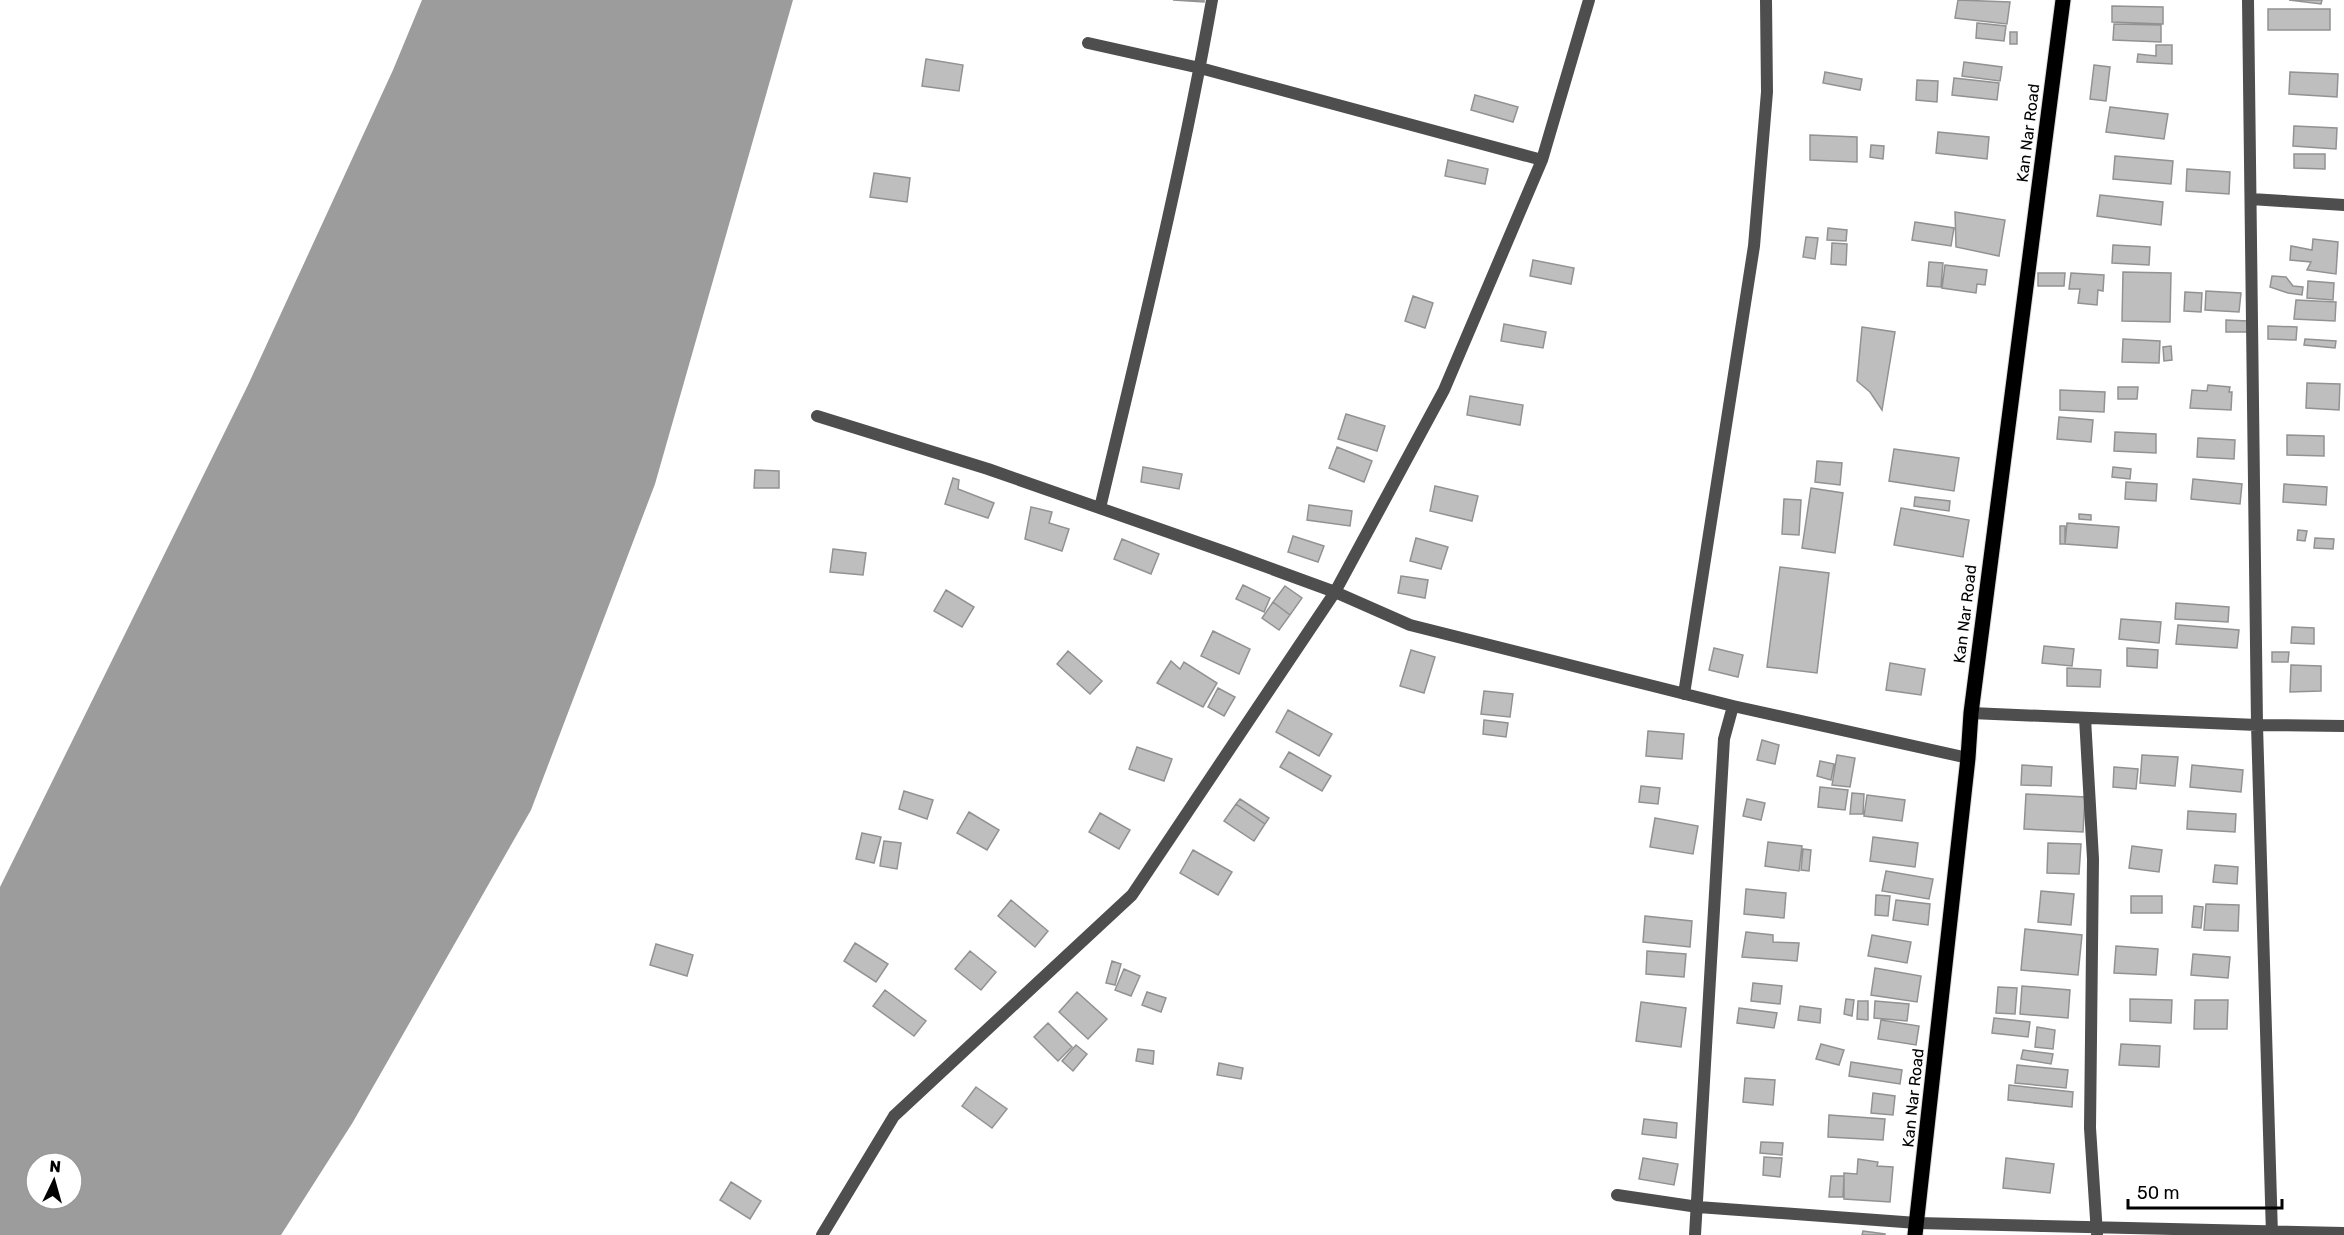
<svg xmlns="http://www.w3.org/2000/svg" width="2344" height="1235" font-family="Rubik,sans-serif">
  <rect width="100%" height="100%" fill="#fff"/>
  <path fill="#9c9c9c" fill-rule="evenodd" d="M422,0h371l-138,484 -124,326 -178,312 -72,113h-281v-348l248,-502 145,-315zM36,1163h36v36h-36z"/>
  <path fill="#bebebe" stroke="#929292" stroke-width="1.5" d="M1173,0h31v2z
    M1958,0l52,2 -3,22 -52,-6z
    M2289,0h33l-1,4z
    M2112,6l51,1v17l-51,-2z
    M2268,9h62v21h-62z
    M1977,23l29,3 -2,15 -28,-3z
    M2114,24l47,1v17l-48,-2z
    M2010,32h7v12h-7z
    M2156,45h16v19l-35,-2 1,-8 18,2z
    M926,59l37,6 -4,26 -37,-5z
    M1964,62l38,5 -2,14 -38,-5z
    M2094,65l16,2 -4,34 -16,-2z
    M1825,72l37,7 -2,11 -37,-7z
    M2290,72l48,2 -1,23 -48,-3z
    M1954,78l45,5 -2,17 -45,-5z
    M1917,80l21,1 -1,21 -21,-2z
    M1475,95l43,12 -5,15 -42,-12z
    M2110,107l58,7 -4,25 -58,-7z
    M2294,126l43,2 -1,21 -43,-3z
    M1938,132l51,5 -2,22 -51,-6z
    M1810,135l47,2v25l-47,-2z
    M1871,145l13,1 -1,13 -13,-2z
    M2294,154h31v15l-31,-1z
    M2115,156l58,5 -2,23 -58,-5z
    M1448,160l40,9 -3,15 -40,-8z
    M2187,169l43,3 -1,22 -43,-3z
    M874,173l36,5 -3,24 -37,-5z
    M2100,195l63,7 -2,23 -64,-9z
    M1955,212l50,8 -6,36 -43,-9z
    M1915,222l39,6 -3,18 -39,-6z
    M1828,228l19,2 -1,11 -19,-1z
    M1806,237l12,1 -3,21 -12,-2z
    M2313,239l25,3 -2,32 -29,-4 4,-8 -21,-2 1,-14 21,4z
    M1832,243l15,1 -1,21 -15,-1z
    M2113,245l37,2 -1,18 -37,-2z
    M1533,260l41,8 -3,16 -41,-8z
    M1929,262l14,1 -2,24 -14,-1z
    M1945,265l42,5 -2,15 -8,-1 -1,9 -34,-5z
    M2123,272l48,1 -1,49 -48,-1z
    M2038,273h27l-1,13h-26z
    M2071,273l33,2 -1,16 -5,-1 -1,15 -19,-2 2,-14h-11z
    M2272,276l14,1 7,9 10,1 -1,8 -14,-2 -18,-6z
    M2308,281l26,2 -1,17 -26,-2z
    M2206,291l35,2 -2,19 -34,-2z
    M2185,292l17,1 -1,19 -17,-1z
    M1413,296l20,7 -8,25 -20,-7z
    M2296,300l40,2 -1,19 -41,-2z
    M2226,320l22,1v11h-22z
    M1504,324l42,8 -3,16 -42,-7z
    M2268,326l29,1 -1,13 -28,-1z
    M1862,327l33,5 -13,78 -12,-18 -13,-11z
    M2123,339l37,2 -1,22 -37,-1z
    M2305,339l31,2 -1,7 -31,-3z
    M2171,346l1,14 -8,1 -1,-14z
    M2307,383l33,1 -1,26 -33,-2z
    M2208,385l22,2 -1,5h3l-1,18 -41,-2 2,-18 15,1z
    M2118,387h20l-1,12h-19z
    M2060,390l45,2 -1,20 -44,-2z
    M1470,396l53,9 -3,20 -53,-10z
    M1346,414l39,12 -8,25 -39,-12z
    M2059,417l34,3 -2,22 -34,-3z
    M2115,432l41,2v19l-42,-2z
    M2287,435l37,1v20l-37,-1z
    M2198,438l37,2 -1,19 -37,-2z
    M1337,447l35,14 -8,21 -35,-14z
    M1894,449l65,9 -5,33 -65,-10z
    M1817,461l25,2 -2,22 -25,-3z
    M1143,467l39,7 -3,15 -38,-7z
    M2113,467l18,2 -1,10 -18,-2z
    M755,470l24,1v17h-25z
    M953,478l6,2 -1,9 36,14 -6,15 -43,-14z
    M2193,479l49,5 -2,20 -49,-5z
    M2126,482l31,2 -1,17 -31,-2z
    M2284,484l43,3 -1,18 -43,-3z
    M1435,486l43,10 -6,25 -42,-10z
    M1811,488l32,5 -8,60 -33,-5z
    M1915,497l35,4 -1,10 -35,-5z
    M1784,499l17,1 -2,35 -17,-1z
    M1309,505l43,6 -2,15 -43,-6z
    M1031,507l21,5 -3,11 20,6 -7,22 -37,-12z
    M1901,508l68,12 -6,37 -69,-12z
    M2079,514l12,1v5l-12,-1z
    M2067,523l52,4 -2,21 -52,-4z
    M2060,526h5v18h-5z
    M2298,530l9,1 -2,10 -8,-1z
    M1293,536l31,10 -6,16 -30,-10z
    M1416,538l32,9 -7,22 -31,-8z
    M2315,538l19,1 -1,10 -19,-1z
    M1122,539l37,15 -8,20 -37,-15z
    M833,549l33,4 -3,22 -33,-3z
    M1780,567l49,6 -12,100 -50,-6z
    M1401,576l27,4 -3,18 -27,-5z
    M1243,585l27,13 -6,14 -28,-13z
    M1285,586l17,12 -12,17 -17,-13z
    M946,590l28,17 -12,20 -28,-16z
    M1273,602l17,13 -11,15 -17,-12z
    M2176,603l53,4 -1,15 -53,-3z
    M2121,619l40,3 -2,21 -40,-4z
    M2178,625l61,5 -2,18 -61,-4z
    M2292,627l22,1v16l-23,-1z
    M1213,631l37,18 -11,25 -38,-18z
    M2044,646l30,3 -2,17 -30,-3z
    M1714,648l29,7 -5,22 -29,-7z
    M2127,648l31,2 -1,18 -30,-2z
    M1411,650l24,7 -11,36 -24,-7z
    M1068,651l34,30 -12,13 -33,-30z
    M2272,652h17l-1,10h-16z
    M1171,661l9,8 4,-7 33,21 -14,24 -46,-24z
    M1890,663l35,6 -4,26 -35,-5z
    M2291,665l30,1v25l-31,1z
    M2067,668l34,2 -1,17 -33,-1z
    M1218,688l17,9 -11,19 -16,-9z
    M1484,691l29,3 -3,23 -29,-3z
    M1288,710l44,24 -13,22 -43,-24z
    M1484,720l24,3 -2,14 -23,-3z
    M1648,731l36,3 -2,25 -36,-3z
    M1762,740l17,5 -4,19 -18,-4z
    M1137,747l35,12 -8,22 -35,-12z
    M1289,752l42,24 -9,15 -42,-24z
    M1837,755l18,3 -5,29 -18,-2z
    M2142,755l36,2 -3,29 -35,-3z
    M1820,761l14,3 -3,16 -14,-4z
    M2022,765l30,2 -1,19 -30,-1z
    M2192,765l51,5 -2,22 -51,-5z
    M2114,767l24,2 -2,20 -23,-2z
    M1641,786l19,2 -2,16 -19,-2z
    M1820,787l28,3 -3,20 -27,-3z
    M904,791l29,9 -6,19 -28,-10z
    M1852,793l12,1 -1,20h-13z
    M2026,794l59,3 -2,35 -59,-3z
    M1867,795l38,5 -3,21 -38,-5z
    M1240,799l29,19 -4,6 -29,-20z
    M1747,799l18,4 -4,17 -18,-4z
    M1236,804l29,20 -11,17 -30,-20z
    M2188,811l48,3 -1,18 -48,-3z
    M969,812l30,18 -12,20 -30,-17z
    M1100,813l30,17 -11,19 -30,-17z
    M1655,818l43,8 -5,28 -43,-7z
    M862,833l19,4 -7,26 -18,-4z
    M1873,837l45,6 -3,24 -45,-6z
    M884,841l17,2 -4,26 -17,-3z
    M1768,842l34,4 -3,25 -34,-5z
    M2048,843l33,1 -2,30 -32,-1z
    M2132,846l30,4 -3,22 -30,-4z
    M1803,849l8,1 -2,21 -8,-1z
    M1193,850l39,22 -14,23 -38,-22z
    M2215,865l23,2 -1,17 -24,-2z
    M1886,871l47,8 -4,20 -47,-8z
    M1746,889l40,4 -2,25 -40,-4z
    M2041,891l33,3 -3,31 -33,-3z
    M1876,895l14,1 -2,20 -13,-1z
    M2131,896h31v17h-31z
    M1011,900l37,31 -13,16 -37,-31z
    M1896,900l34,4 -2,21 -35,-5z
    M2206,904l33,1 -1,26 -34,-1z
    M2194,906l9,1 -2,21 -9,-1z
    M1645,916l47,5 -2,26 -47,-5z
    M2025,929l57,6 -4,40 -57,-5z
    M1746,932l27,3v7l26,1 -2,18 -55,-4z
    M1872,935l39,7 -4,21 -39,-7z
    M855,943l33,21 -12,18 -32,-21z
    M656,944l37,11 -6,21 -37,-11z
    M2116,946l42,3 -2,26 -42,-2z
    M970,951l26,21 -15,18 -26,-21z
    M1647,951l39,3 -2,23 -38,-3z
    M2193,954l37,3 -2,21 -37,-3z
    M1112,961l9,3 -6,21 -9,-2z
    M1875,968l46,8 -4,26 -46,-7z
    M1124,969l16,7 -9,20 -16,-6z
    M1753,983l29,3 -2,18 -29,-3z
    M2022,986l48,4 -2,28 -48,-4z
    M1998,987l19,1 -2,26 -19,-1z
    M885,990l41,31 -12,15 -41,-30z
    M1077,992l30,27 -19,20 -29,-27z
    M1147,992l19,6 -5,14 -19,-7z
    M1846,999l8,1 -2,16 -8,-2z
    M2130,999l42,1 -1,23 -41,-2z
    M2195,1000h33l-1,29h-33z
    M1858,1001h10v19l-11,-1z
    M1875,1001l34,3 -2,17 -33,-3z
    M1641,1002l45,6 -5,39 -45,-6z
    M1800,1006l21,3 -1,14 -22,-3z
    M1739,1008l38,5 -3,15 -37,-5z
    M1994,1018l36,4 -2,15 -36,-4z
    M1881,1020l38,6 -3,19 -38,-6z
    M1048,1023l24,24 -14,14 -24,-24z
    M2037,1027l18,3 -2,19 -18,-2z
    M1821,1044l23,6 -5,15 -23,-6z
    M2121,1044l39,2 -1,21 -40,-2z
    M1076,1045l11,9 -14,17 -11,-10z
    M1138,1049l16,2 -1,13 -17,-3z
    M2023,1050l30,4 -2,10 -30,-5z
    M1851,1062l51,8 -2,14 -51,-8z
    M1219,1063l24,5 -2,11 -24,-4z
    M2017,1065l51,5 -2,18 -51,-5z
    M1745,1078l30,2 -2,25 -30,-3z
    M2009,1085l64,7 -1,15 -64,-7z
    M976,1087l31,22 -15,19 -30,-22z
    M1873,1093l22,3 -2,19 -22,-2z
    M1829,1115l56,4 -2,21 -55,-3z
    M1644,1119l33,4 -1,15 -34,-4z
    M1761,1142l22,1 -1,12 -22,-2z
    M1764,1157l18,1 -2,19 -17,-2z
    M1643,1158l35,6 -4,21 -35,-6z
    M2006,1158l48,6 -4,29 -47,-5z
    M1858,1159l20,3 -1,4 16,1 -3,35 -46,-3v-26l13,1z
    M1831,1176h13l-1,21h-14z
    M731,1182l30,19 -11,18 -30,-19z
    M1863,1231l22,3v1h-23z"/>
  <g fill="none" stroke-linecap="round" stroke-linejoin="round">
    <defs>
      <path id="primary" d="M1915,1235l53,-477 3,-45 92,-713"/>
    </defs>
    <use href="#primary" stroke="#dbdbdb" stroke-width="17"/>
    <path stroke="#4e4e4e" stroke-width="12" d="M2248,0l9,725 15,510
      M1088,43l112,25 342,92
      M2251,199l93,6
      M817,416l171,53 243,85 104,38 75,33 323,81 235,52
      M1100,508c40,-169 82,-337 112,-508
      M1684,694l70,-448 13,-154 -1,-92
      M1971,713l286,12 87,1
      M2085,718l8,141 -3,269 7,106
      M1617,1195l81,12 219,16 427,10
      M822,1235l72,-119 238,-221 203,-303 109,-202 98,-230 47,-160
      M1695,1235l29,-496 9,-33"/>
    <use href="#primary" stroke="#000" stroke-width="15"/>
  </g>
  <g text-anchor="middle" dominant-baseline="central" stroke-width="4.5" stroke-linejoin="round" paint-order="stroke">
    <g font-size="16" fill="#000" stroke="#fff">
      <text transform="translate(2028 133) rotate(-83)">Kan Nar Road</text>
      <text transform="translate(1965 614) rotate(-83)">Kan Nar Road</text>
      <text transform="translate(1913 1098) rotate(-84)">Kan Nar Road</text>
    </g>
  </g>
  <g transform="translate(54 1181) rotate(5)"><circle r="28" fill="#ffffff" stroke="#999999" stroke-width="1.5"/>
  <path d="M0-4.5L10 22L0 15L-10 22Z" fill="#000000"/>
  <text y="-9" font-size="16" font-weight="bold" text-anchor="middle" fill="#000000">N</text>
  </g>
  <path d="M2128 1199v9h154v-9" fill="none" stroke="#000000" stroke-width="3"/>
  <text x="2137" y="1199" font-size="18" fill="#000000" stroke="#ffffff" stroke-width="4.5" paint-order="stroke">50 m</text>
</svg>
